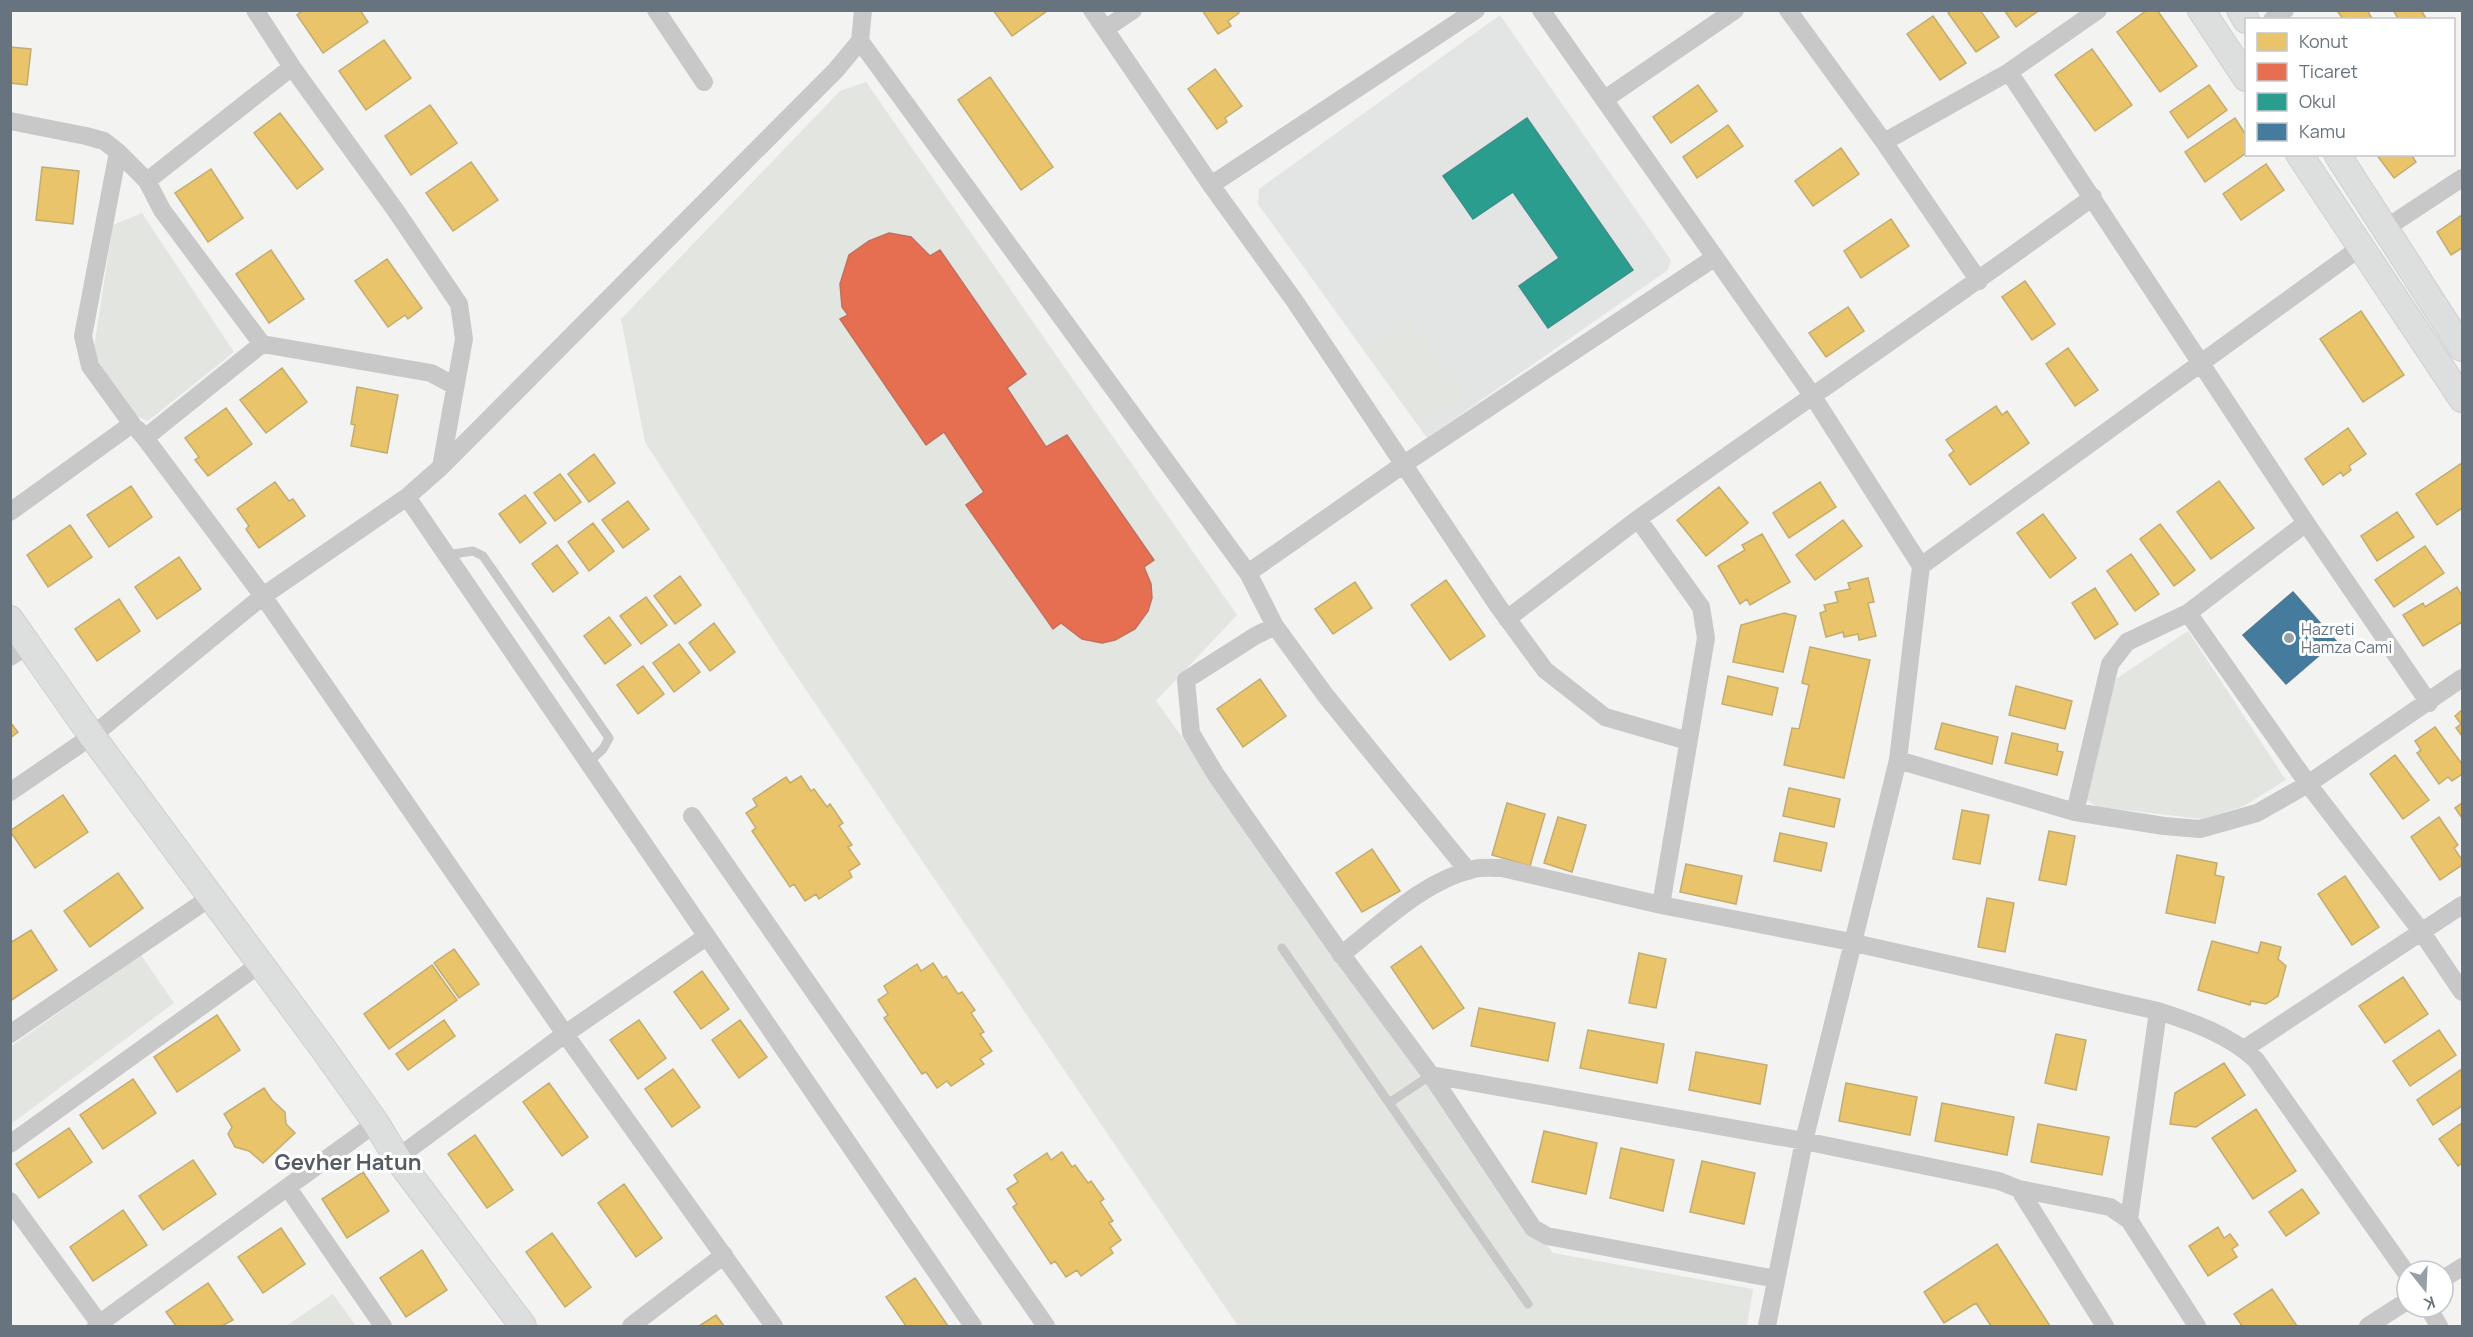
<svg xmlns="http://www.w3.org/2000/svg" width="2473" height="1337" font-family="Manrope,sans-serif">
  <rect width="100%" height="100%" fill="#f3f3f2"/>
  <path fill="#e3e4e4" d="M1500,15l171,245 -3,10 -241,168 -169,-234 1,-15z"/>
  <path fill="#e2e5e0" d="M866,82l371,533 -81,86 397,552 200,36 -6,37h-509l-455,-670 -138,-214 -24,-123 219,-228z
    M142,213l92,139 -86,69 -16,-7 -39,-60 20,-129z
    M1410,315l57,79 -47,34 -57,-79z
    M2188,631l98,149 -42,26 -41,13 -105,-12 -13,-8 31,-120z
    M141,955l33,48 -163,121 -1,-77z
    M333,1294l23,32h-70z"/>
  <path fill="#e9c46a" stroke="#c2ac70" stroke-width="1.5" d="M303,10h57l8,12 -45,31 -26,-38z
    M993,10h54v1l-35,25z
    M1202,10h35l2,3 -11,8 3,5 -13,8z
    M1952,10h28l19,27 -23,15 -28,-39z
    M2004,10h34v1l-22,16z
    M2147,10h10l40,56 -37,26 -43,-60z
    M2340,10h27l6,10h-29l-6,-8z
    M2393,10h28l6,10h-28z
    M1933,16l33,47 -26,17 -33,-46z
    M384,40l27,38 -45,32 -27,-39z
    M10,47l21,2 -4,36 -17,-2z
    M2092,49l40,56 -37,26 -40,-56z
    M1215,69l27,37 -17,12 2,4 -10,7 -29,-40z
    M990,77l63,90 -32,23 -63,-90z
    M1698,85l19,26 -46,32 -18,-26z
    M2209,85l18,25 -39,28 -18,-26z
    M430,105l27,38 -46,32 -26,-39z
    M280,113l43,56 -26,20 -43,-56z
    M2235,118l11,17v18l-41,29 -20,-30z
    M1728,125l15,21 -46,32 -14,-21z
    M1841,148l18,26 -46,32 -18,-25z
    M2376,154h35l5,8 -22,16z
    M471,162l27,38 -45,31 -27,-38z
    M2266,164l18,26 -43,30 -18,-26z
    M42,167l37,4 -6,53 -37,-4z
    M211,169l32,49 -35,24 -33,-49z
    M2462,215v33l-11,7 -14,-23z
    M1891,219l18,27 -48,32 -17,-27z
    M271,250l33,49 -35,24 -33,-49z
    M387,259l35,49 -14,11 -3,-4 -17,12 -33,-46z
    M2025,281l30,43 -23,16 -30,-43z
    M1848,307l16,24 -38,26 -17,-24z
    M2361,311l43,64 -41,27 -43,-63z
    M2068,348l30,42 -23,16 -29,-42z
    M282,368l25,34 -41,31 -26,-33z
    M357,387l41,8 -11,58 -36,-7 4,-21 -4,-1z
    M1996,406l6,9 5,-4 22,32 -59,42 -21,-30 5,-4 -8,-11z
    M226,408l26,36 -44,32 -13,-16 4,-3 -14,-19z
    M2348,428l18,26 -17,12 2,4 -8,6 -2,-4 -18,13 -18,-26z
    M594,454l21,29 -26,19 -21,-28z
    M2462,463v45l-25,17 -21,-31z
    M560,474l21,28 -26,19 -21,-28z
    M2219,481l35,47 -43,31 -34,-47z
    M275,482l14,19 4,-2 12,17 -46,32 -13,-19 3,-3 -12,-17z
    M1820,482l16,25 -47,31 -16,-25z
    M131,486l21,31 -43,30 -22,-32z
    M1719,487l29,36 -42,33 -29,-36z
    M525,495l21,28 -26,20 -21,-29z
    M628,501l21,28 -26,19 -21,-28z
    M2397,512l17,25 -37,24 -16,-25z
    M2043,514l33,44 -26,20 -33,-45z
    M1843,520l19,26 -47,34 -19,-25z
    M593,523l21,28 -25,20 -21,-29z
    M2160,524l35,46 -21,16 -34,-47z
    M70,525l22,32 -44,30 -21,-32z
    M1762,534l28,48 -40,23 -3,-6 -7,5 -22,-38 27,-16 -3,-5z
    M557,545l21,28 -25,19 -21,-28z
    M2425,546l19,27 -50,34 -19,-27z
    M2131,554l28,40 -24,17 -28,-40z
    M179,557l22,32 -44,30 -22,-32z
    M680,576l21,29 -26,19 -21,-28z
    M1868,578l6,24 -6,1 8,33 -17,4 -1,-6 -14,3 -1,-5 -17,5 -6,-24 6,-2 -2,-6 14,-3 -3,-10 15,-3 -2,-6z
    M1446,580l39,56 -35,24 -39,-55z
    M1355,582l17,26 -39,26 -18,-25z
    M2457,587l5,9v26l-39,24 -20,-31 20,-12 2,4z
    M2095,588l23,36 -23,15 -23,-36z
    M646,597l21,28 -26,19 -21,-28z
    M119,599l21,32 -43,30 -22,-32z
    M1784,613l12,3 -13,56 -50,-10 8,-37z
    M609,617l22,28 -26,19 -21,-28z
    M714,623l21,29 -25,19 -21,-28z
    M679,644l21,28 -26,20 -21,-29z
    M1810,647l60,13 -26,118 -60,-13 8,-37 7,1 10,-44 -7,-2z
    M643,666l21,28 -26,20 -21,-29z
    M1728,676l50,12 -6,27 -50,-11z
    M1260,679l26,37 -43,31 -26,-38z
    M2016,686l56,15 -7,28 -56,-14z
    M2462,710v26l-6,-8 5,-4 -6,-8z
    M10,722l8,10 -8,6z
    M1942,723l56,14 -6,27 -57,-15z
    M2435,727l27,37v10l-10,7 -4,-4 -9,7 -22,-31 4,-3 -6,-9z
    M2012,733l46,11 -1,7 6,1 -6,23 -52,-12z
    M2395,755l34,45 -26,19 -33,-45z
    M801,776l10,15 3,-2 13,18 3,-3 13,19 -4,3 13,19 -4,2 12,17 -11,7 3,6 -33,22 -3,-5 -11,7 -11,-17 -4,3 -38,-56 4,-3 -10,-15 11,-7 -4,-7 33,-22 4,6z
    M1789,788l51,11 -6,28 -51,-11z
    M63,795l25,37 -53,36 -25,-37z
    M1507,803l38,11 -15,52 -38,-11z
    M2462,803v15l-7,-10z
    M1962,810l27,5 -9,49 -27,-5z
    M1558,817l28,8 -14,47 -28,-9z
    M2439,817l19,28 -4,3 8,12v5l-22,15 -29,-43z
    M2049,831l26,5 -9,49 -27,-5z
    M1780,833l47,10 -6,28 -47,-10z
    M1372,849l28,42 -38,21 -26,-39z
    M2177,855l40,8 -2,12 9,2 -9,46 -49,-10z
    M1686,864l56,12 -6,28 -56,-12z
    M118,873l25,35 -53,39 -26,-36z
    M2345,876l34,51 -27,18 -34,-51z
    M1987,898l27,5 -9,49 -27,-5z
    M31,930l26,40 -47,31v-58z
    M2212,941l46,12 3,-11 20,5 -3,12 8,7 -8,30 -12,8 -15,-3 -1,4 -52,-15z
    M1421,946l43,62 -31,21 -42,-62z
    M454,949l25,35 -20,14 -25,-35z
    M1639,953l27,6 -10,49 -27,-5z
    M933,963l10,15 3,-2 12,18 4,-2 13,18 -4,3 13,19 -4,2 12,17 -12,8 4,5 -33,22 -4,-5 -10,7 -11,-16 -4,2 -38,-56 4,-3 -10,-15 10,-7 -4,-7 33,-22 4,7z
    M432,965l25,35 -68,49 -25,-35z
    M702,971l27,38 -28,20 -27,-37z
    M2403,977l25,37 -43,29 -26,-37z
    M1479,1008l76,15 -7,38 -77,-15z
    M217,1015l23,35 -63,42 -23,-35z
    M444,1020l11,16 -47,34 -12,-16z
    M639,1020l27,38 -28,21 -28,-39z
    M740,1020l27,37 -28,21 -27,-38z
    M1588,1030l76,14 -7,39 -77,-15z
    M2439,1030l17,25 -46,31 -17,-25z
    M2056,1034l30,6 -10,50 -31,-7z
    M1696,1052l71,13 -7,39 -71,-14z
    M2224,1063l21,32 -49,32 -26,-3 5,-31z
    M673,1069l27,38 -28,20 -27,-38z
    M2462,1069v37l-29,19 -16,-25z
    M133,1079l23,34 -53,36 -23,-34z
    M549,1083l39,54 -26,19 -39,-54z
    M1846,1083l71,14 -7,38 -71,-14z
    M264,1088l8,12 13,12 1,12 9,9 -32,30 -14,-12 -14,-4 -7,-13 4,-7 -8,-13z
    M1942,1103l72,14 -7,38 -72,-14z
    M2256,1109l40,62 -43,28 -41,-61z
    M2462,1123v40l-4,3 -19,-27z
    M2038,1124l71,13 -7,38 -71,-13z
    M69,1128l23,34 -53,36 -23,-34z
    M1544,1131l53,12 -11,51 -54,-12z
    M475,1135l38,55 -26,18 -39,-54z
    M1621,1148l53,12 -11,51 -53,-13z
    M1062,1152l10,15 3,-2 13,18 3,-2 13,18 -4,3 13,19 -4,2 12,17 -11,8 3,5 -32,23 -4,-6 -11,7 -11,-16 -4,3 -38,-57 4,-3 -10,-15 11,-7 -4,-7 33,-22 4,7z
    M193,1160l23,34 -53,36 -24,-34z
    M1702,1161l53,12 -11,51 -54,-12z
    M363,1172l26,39 -42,27 -25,-39z
    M624,1184l38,54 -26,19 -38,-54z
    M2302,1189l17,24 -33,23 -17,-24z
    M123,1210l24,35 -54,36 -23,-34z
    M2218,1227l6,11 6,-4 8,11 -6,4 5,8 -29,19 -19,-30z
    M281,1228l24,36 -42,29 -25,-36z
    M552,1233l39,54 -26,20 -39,-55z
    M1997,1244l53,82h-59l-15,-23 -32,20 -20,-31z
    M422,1250l25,40 -41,27 -26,-39z
    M915,1278l33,48h-42l-20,-29z
    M208,1283l25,37 -11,6h-46l-10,-14z
    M2272,1289l25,37h-55l-8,-12z
    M716,1315l8,11h-25z"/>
  <path fill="#e76f51" stroke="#c1705e" stroke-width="1.5" d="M889,233l22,4 19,19 10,-6 86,124 -19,14 39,59 21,-12 87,125 -10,7 7,17 1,14 -4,13 -13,18 -20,11 -13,3 -20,-4 -21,-16 -8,6 -87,-124 18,-13 -40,-60 -18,13 -86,-126 8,-4 -6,-8 -2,-23 9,-29 20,-14z"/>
  <path fill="#2a9d8f" stroke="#3c908a" stroke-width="1.5" d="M1527,118l106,152 -85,58 -29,-42 40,-28 -46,-66 -40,27 -30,-43z"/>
  <path fill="#457b9d" stroke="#4f7994" stroke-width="1.5" d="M2293,592l43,49 -50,43 -43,-49z"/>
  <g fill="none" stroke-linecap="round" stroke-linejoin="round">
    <defs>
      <path id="secondary" d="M2201,10l45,68
        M2240,10l6,10
        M2299,154l163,245
        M2337,154l125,194
        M10,619l82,117 230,311 54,76 21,35 126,168"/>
    </defs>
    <use href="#secondary" stroke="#cfcfd0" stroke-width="28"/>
    <path stroke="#c8c8c9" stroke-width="9" d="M446,555l27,-4 10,5 126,182 -6,11 -15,14
      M1282,948l246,356
      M1389,1103l42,-28"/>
    <path stroke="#c8c8c9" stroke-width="18" d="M656,10l48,72
      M1092,10l119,175 83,115 204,306 47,64 60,47 83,24
      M1541,10l271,385 109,171
      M1788,10l96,132 95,139
      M2272,20l13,-10
      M1105,29l28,-19
      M860,41l390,535
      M2009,72l297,451 123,180
      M1605,99l130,-89
      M10,121l76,15 18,5 14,11 29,29 15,29 100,134
      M1884,142l125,-70 89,-62
      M147,181l145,-114
      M1211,185l265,-175
      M2386,228l76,-50
      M137,429l8,9 117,-94 169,29 24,13
      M145,438l118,158 302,438 209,292
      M441,467l395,-397 24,-29 3,-31
      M407,497l566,829
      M10,512l122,-88 -42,-58 -7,-30 35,-184
      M2188,613l120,171 113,147 41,61
      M1507,619l131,-100
      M1275,626l-27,-53 156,-109 310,-206
      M10,657l19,-12
      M1898,760l177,52 89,14 36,3 57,-16 51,-29 154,-106
      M10,792l82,-56 171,-140 144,-99 34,-30 23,-128 -5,-35 -63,-93 -104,-144 -37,-57
      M2075,812l35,-148 17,-22 61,-29 118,-90
      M692,816l354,510
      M1468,871l-142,-175 -51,-70 -20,10 -69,44 5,53 25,42 118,169 97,131 373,66 195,40 20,8 86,137
      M1661,905l45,-267 -5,-31 -63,-88c151,-108 305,-212 455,-322
      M1341,955c41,-32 82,-74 133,-86 8,-2 19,-1 28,-1l159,37 180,35 317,71c34,11 72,24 98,49l151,214
      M10,1034l201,-137
      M2244,1049l218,-144
      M1431,1075l102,153 14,8 229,43
      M10,1144l250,-180
      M397,1158l168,-124 141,-97
      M288,1188l95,138
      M2019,1189l91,18 19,13 68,106
      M10,1201l89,122
      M2129,1220l29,-209
      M2443,1279l19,-12
      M2428,1307l11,19
      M96,1326l280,-203
      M631,1326l93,-71
      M1767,1326l37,-185 94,-381 23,-194 440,-319
      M2368,1326l39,-25"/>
    <use href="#secondary" stroke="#dddede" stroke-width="26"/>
  </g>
  <circle fill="#98a0a7" stroke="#fff" stroke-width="2" cx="2289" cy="638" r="6"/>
  <g text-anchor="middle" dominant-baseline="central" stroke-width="6" stroke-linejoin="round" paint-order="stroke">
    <g font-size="16" fill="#67737e" stroke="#fff" text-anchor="start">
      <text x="2301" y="629">Hazreti<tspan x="2301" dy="18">Hamza Cami</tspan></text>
    </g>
    <g font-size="22" font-weight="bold" fill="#545c64" stroke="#fff">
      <text x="348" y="1162">Gevher Hatun</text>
    </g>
  </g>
  <rect width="2473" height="1337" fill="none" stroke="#67737e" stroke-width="24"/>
  <rect x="2245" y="18" width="210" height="138" fill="#ffffff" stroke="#c2c7cb" stroke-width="1.5"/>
  <rect x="2257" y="33" width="30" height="18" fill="#e9c46a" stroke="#c2c7cb" stroke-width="1.5"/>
  <text x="2299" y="48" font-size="18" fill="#67737e">Konut</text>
  <rect x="2257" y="63" width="30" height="18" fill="#e76f51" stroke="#c2c7cb" stroke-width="1.5"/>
  <text x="2299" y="78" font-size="18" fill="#67737e">Ticaret</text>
  <rect x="2257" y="93" width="30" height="18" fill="#2a9d8f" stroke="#c2c7cb" stroke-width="1.5"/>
  <text x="2299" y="108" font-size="18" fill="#67737e">Okul</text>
  <rect x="2257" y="123" width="30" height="18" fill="#457b9d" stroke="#c2c7cb" stroke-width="1.5"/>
  <text x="2299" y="138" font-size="18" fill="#67737e">Kamu</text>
  <g transform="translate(2425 1289) rotate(162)"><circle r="28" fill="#ffffff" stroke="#c2c7cb" stroke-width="1.5"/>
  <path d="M0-4.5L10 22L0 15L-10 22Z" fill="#98a0a7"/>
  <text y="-9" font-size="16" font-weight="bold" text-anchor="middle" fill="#67737e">K</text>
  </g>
</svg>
